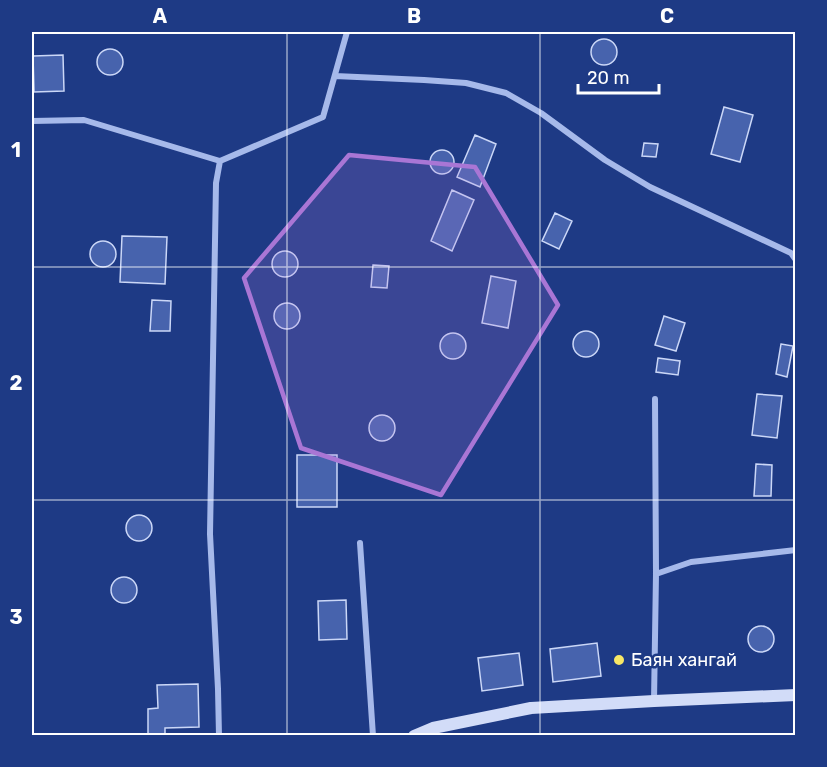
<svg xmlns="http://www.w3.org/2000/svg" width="827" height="767" font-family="Rubik,sans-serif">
  <rect width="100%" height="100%" fill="#1e3a85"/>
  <path fill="#4763ad" stroke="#cbd7f7" stroke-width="1.5" d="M591 52a13 13 0 1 1 26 0a13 13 0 1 1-26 0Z
    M97 62a13 13 0 1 1 26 0a13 13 0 1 1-26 0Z
    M63,55l1,36 -30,1 -1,-36z
    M724,107l29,8 -13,47 -29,-8z
    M475,135l21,9 -16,43 -23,-10z
    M644,143l14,1 -2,13 -14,-1z
    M430 162a12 12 0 1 1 24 0a12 12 0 1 1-24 0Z
    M452,190l22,10 -22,51 -21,-10z
    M555,213l17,8 -13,28 -17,-8z
    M122,236l45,1 -2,47 -45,-2z
    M90 254a13 13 0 1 1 26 0a13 13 0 1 1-26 0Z
    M272 264a13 13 0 1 1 26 0a13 13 0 1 1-26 0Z
    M373,265l16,1 -2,22 -16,-1z
    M491,276l25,5 -8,47 -26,-5z
    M152,300l19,1 -1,30h-20z
    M274 316a13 13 0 1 1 26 0a13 13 0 1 1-26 0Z
    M664,316l21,7 -9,28 -21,-6z
    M573 344a13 13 0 1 1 26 0a13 13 0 1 1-26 0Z
    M440 346a13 13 0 1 1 26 0a13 13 0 1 1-26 0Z
    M781,344l12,2 -6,31 -11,-3z
    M658,358l22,3 -2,14 -22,-3z
    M757,394l25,2 -5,42 -25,-3z
    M369 428a13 13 0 1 1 26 0a13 13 0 1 1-26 0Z
    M297,455h40v52h-40z
    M756,464l16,1 -1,31h-17z
    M126 528a13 13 0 1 1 26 0a13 13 0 1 1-26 0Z
    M111 590a13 13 0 1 1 26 0a13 13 0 1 1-26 0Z
    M346,600l1,39 -28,1 -1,-39z
    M748 639a13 13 0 1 1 26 0a13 13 0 1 1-26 0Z
    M597,643l4,33 -48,6 -3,-33z
    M519,653l4,32 -41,6 -4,-33z
    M198,684l1,43 -34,1v8h-17v-27l10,-1 -1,-23z"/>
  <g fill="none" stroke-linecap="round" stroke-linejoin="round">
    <path stroke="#a6b9ea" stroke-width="6" d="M335,76l89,4 42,3 40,10 35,20 64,47 45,27 141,66 5,7
      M32,121l52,-1 136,41 103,-44 24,-85
      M360,543l13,193
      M656,574l35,-12 105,-12
      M654,701l2,-127 -1,-175
      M219,736l-1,-47 -8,-155 6,-351 4,-22"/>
    <path stroke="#d2dcf8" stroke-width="12" d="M414,736l19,-8 98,-20 123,-7 142,-6"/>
  </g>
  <path fill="#a976d5" fill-opacity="0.2" stroke="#a976d5" stroke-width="4.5" stroke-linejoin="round" d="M349,155l126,12 83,138 -117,190 -140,-47 -57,-170z"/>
  <path fill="none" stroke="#fff" stroke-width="1.5" stroke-opacity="0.55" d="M287,32v704M540,32v704M32,267h764M32,500h764"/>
  <circle fill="#f8e766" stroke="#1e3a85" stroke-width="2" cx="619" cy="660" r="6"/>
  <g text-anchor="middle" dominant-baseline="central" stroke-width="5" stroke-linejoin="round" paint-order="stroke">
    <g font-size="18" fill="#fff" stroke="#1e3a85" text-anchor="start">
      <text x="631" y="660">Баян хангай</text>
    </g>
  </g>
  <rect width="827" height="767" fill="none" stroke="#1e3a85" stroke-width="66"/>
  <path d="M578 84v9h81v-9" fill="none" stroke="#ffffff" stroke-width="3"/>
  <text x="587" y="84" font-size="18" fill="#ffffff" stroke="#1e3a85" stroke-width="4.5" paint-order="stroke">20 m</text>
  <rect x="33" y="33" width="761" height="701" fill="none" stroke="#fff" stroke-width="2"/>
  <g font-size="20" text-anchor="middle" font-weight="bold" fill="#fff">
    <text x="160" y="23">A</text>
    <text x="414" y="23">B</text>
    <text x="667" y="23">C</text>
    <text x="16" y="157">1</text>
    <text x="16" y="390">2</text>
    <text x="16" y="624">3</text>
  </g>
</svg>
